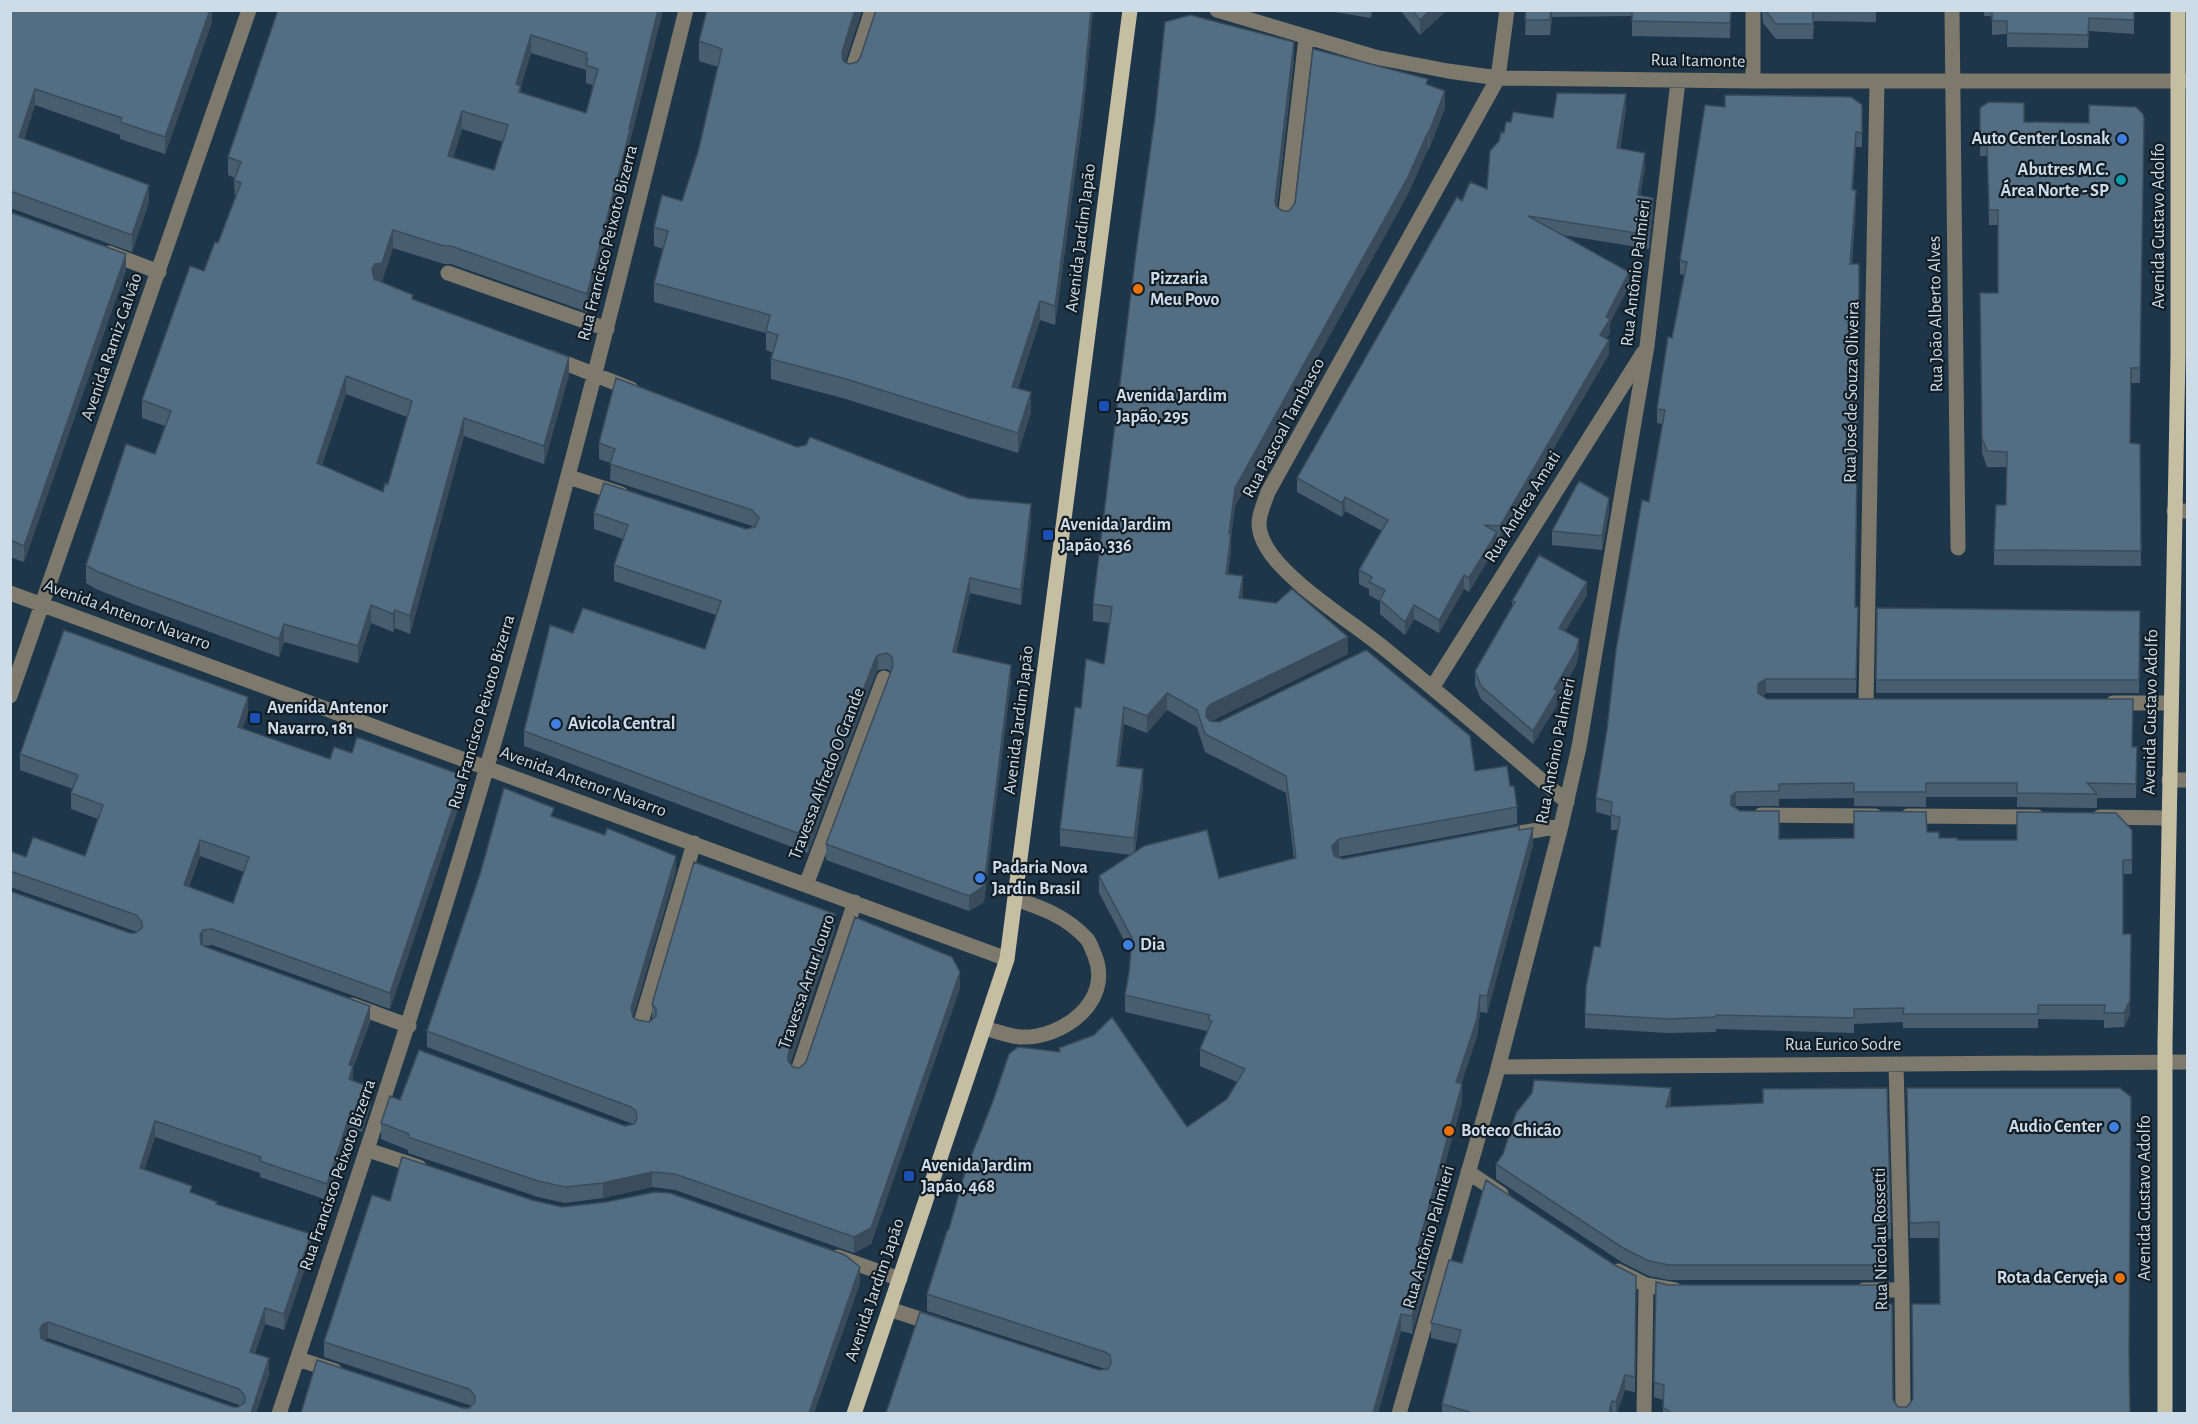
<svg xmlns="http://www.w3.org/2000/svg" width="2198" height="1424" font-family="'Alegreya Sans',sans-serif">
  <rect width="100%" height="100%" fill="#1e3649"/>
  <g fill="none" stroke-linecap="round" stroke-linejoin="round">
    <path stroke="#7d796c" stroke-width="15" d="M1217,10l158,47 73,14 50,7 255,3h435
      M1507,10l-9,68 -230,414c-8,23 -15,32 -1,56 21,35 85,74 118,101 62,50 122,102 182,153
      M1952,10l6,538
      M851,74l21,-64
      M1753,81v-71
      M1285,219l21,-181
      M109,253l50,19
      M448,273l159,56
      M550,357l81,32
      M569,477l52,17
      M2174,511h14
      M10,593l997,366
      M1432,688l211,-335
      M10,696l239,-686
      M2113,703h57
      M1866,704l11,-623
      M2169,780h19
      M1761,815l114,1
      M1908,816l129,1
      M2100,817l68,1
      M1514,834l47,-8
      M806,885l78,-207
      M352,1005l57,21
      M647,1028l-7,-2 54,-183
      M984,1028c12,3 25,8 36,9 42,2 93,-35 75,-81 -3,-6 -4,-12 -8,-17 -20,-22 -44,-31 -72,-40
      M1896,1064l6,226 1,124
      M1498,1067l690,-5
      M797,1074l58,-172
      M368,1150l51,17
      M1468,1172l33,22
      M838,1257l62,22
      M1618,1271l28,14 29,5
      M1864,1290h38
      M889,1309l49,16
      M298,1359l37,12
      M279,1414c71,-214 144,-428 207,-644 74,-251 137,-505 200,-760
      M1399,1414l98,-342 64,-246 18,-79 68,-401 31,-265
      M1644,1414l2,-129"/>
    <path stroke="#c6bea2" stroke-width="15" d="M854,1414l153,-455 123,-949
      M2165,1414v-371l13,-687v-346"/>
  </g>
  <path fill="#475e70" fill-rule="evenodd" d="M10,10h202v12l-47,132 -45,-15v-4l-85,-30 -11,34 125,63 -17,50 -119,-43h-3z
    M278,10h385l-33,131v7l-43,164 -136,-48h-7l-51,-16 -11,33h-2l33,18 156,76 -25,89 -80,-28 -54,198 -15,-6 -2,4 -22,-9 -13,40 -74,-21 -5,15 -143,-52 -40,-16 -10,-6v-18l69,-111 10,-28 -23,-8v-18l76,-157 17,-45 -1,-18 1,-2 -7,-3v-18zM531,53l55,17v13l7,2 -7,28 -65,-20v-7zM462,129l41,13 -9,28 -41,-12zM346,394l61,23 -19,67 -5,8 -61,-27z
    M862,10l-17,52 4,2 8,-2 3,-4 16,-48h217l-10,106 -28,209 -15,-5 -22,68 13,24 -13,41 -172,-54 -75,-20v-20l2,-6 -7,-3v-17l-112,-31v-19l9,-34 -9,-3v-19l28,-26 16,-49 20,-85 -19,-6v-20z
    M1323,10h49l-1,8z
    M1400,10h47l-27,25z
    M1731,10l-1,28 -98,-2v-20l-80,1 -2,18h-25l1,-23 -9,-1z
    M1762,10h114v12l-62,-1 -1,18h-37l-13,-16z
    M1981,10h153v24l-45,-3 -1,17 -81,-1v-13l-15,1v-19h-8v-4h-3z
    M1294,59l-17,148 6,4h6l139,-126 17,23 -16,41h-1l-20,45 -173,312 -4,30v15l-3,23 15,19 -1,5 106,56 -137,67 264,50 35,15 7,21v17l-179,33 5,2 176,-29 14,15 -46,168 -7,-1 -3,24 -16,48 1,18 -41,149 9,19 -18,64 -11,-3 -23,82h-492l219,-44 -178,-58v-17l22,-65 110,-177v-4l128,79 40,-28 10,-17 -37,-16v-17l7,-18 -82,-19v-17l4,-22 2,-20 -32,-60v-17l32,-21 -71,-9v-17l21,-121 23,-44 5,-41 -16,-2v-17zM1167,710l30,17 8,25 81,41 8,66 -75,19 -84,-25 8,-67 -24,-19 5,-43 23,9z
    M1862,105v42h-6l-3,43 3,14 -4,60h7v80h-7l3,263h3l-2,86h-90l-3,3 4,3 370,48 -1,51h-39v10l-80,-1v-10h-91v10l-72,-1v-8l-75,1v7h-43l-1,1 44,32 75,-1 73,-6 12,6 18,2h60l115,-10v44h-9v60l7,81 -6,12 -20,1v-8l-66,-1v9h-135v-6l-49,2v9l-138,-4v3l-49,1 -82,-5v-14l15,-67 18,-117h-7v-14l-15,-4v-14l66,-374 -5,-1v-14l15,-71 12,-63 -4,-1v-14l45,-153z
    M1626,108l-6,41 25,18 -5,29 13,16 -4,37 -86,-14 66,51 -19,37v10l-4,5 3,16 -109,186h-3v5l-28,47 -5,-3 -25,44 -25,-14 -9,16 -25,-21v-13l-11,-6v-6l-10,-5v-14l23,-39 -37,-20 -3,6 -45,-25v-14l165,-277 25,-12 12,-48 12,-19z
    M1980,108l44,14 65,1 54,-9 -3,269h-9l-1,60 10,1 1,122 -147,-1v-15l12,-45v-38h-19l-5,-14 -2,-160h18v-68h-9l-2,-69h-7z
    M10,212l116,58 -102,292 -14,-5z
    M599,443l198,4 171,51 63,21 -10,86 -51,-12 -14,60 55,28 -27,221 -15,9 -143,-51v-16l65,-172 -4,-3 -9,1 -3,5 -67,178 -284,-107v-15l49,-98 132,16 11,-34 -102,-34v-16l9,-26 -29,-10v-16l152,16 7,-2 -1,-1 -142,-46 1,-17 -12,-4z
    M1609,512l-7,38 -50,-5v-14z
    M1587,595l-22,36 14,21 -3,13 -19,33v7l-24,39 -52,-45 -6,-14v-14l37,-64v-6z
    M1877,608l263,3 -1,82h-263z
    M248,713l-6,16 88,30 131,41 -71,209 -178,-64 -8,1 166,76 -17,46v13l18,23 -9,28 -11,-4 -24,72 -67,-23v-4l-105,-36 -11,33 167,80 -27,80 -19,-6 -10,29 14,21 -13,39h-246l120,-480h5l2,-1 -124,-44h-3v-37l16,6 59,-1 13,-37 -27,-10v-16l2,-4 -53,-19v-16zM200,856l44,16 -11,31 -44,-16zM48,1338l191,67 1,1 -2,1h-5l-189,-67z
    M554,817l122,54 -43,146 4,3 12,2 3,-3v-15l183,-75 -45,135 3,3 6,1 161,-80 -89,256 -17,9 -179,-63 -23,-3 -49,11 -38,5 -27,-6 -130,-44v-3l-27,-11v-16l19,-23 225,26 8,-2 -206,-77v-16l53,-157z
    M1671,1103l-1,3 221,118v15h-10v41h-212l-20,-4 -26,-13 -127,-84v-15z
    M1907,1103l222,257 1,53h-467v-13l-9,-3 2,-115 12,3 214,19 11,96 5,7h9l6,-8 27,-95 -1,-66h-29z
    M532,1200l328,83 -46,130h-513l168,-5 2,-2 -2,-1 -145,-48v-15l66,-141z
    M1462,1263l151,1 23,12 -1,116 -10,-2 -8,23h-175v-9l15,-60 -26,-6v-15z"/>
  <path fill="#3a4c5b" d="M210,10h2v12l-47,132v-17z
    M658,10h5l-33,131v7l-43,164v-18z
    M855,10h7l-20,62v-20z
    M1091,10h2l-10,106 -28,209v-19z
    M1430,10h17l-27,25v-15z
    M1551,10h1v7l-2,18z
    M531,35v18l-11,36 1,-3v17l-5,-19z
    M1294,42v17l-19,159v-17z
    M35,89v16l-16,49v-17z
    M1445,91v17l-16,41v-17z
    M1626,94v14l-9,54v-14z
    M462,111v18l-14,45v-18z
    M1428,132v17l-20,45 -173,312 -4,30v15l-5,40 3,-57 6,-46z
    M1856,132v15l-4,57v-14z
    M1645,153v14l-7,42v-14z
    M149,185v17l-17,50v-17z
    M1856,190v14l-6,74v-14z
    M1653,198v14l-4,37v-14z
    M393,230v18l-11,33 -7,1 -3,5v-18z
    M126,254v16l-102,292v-16z
    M1629,272v14l-19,37v10l-10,16v-14l6,-18z
    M1040,301v19l-28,86v-19z
    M1609,340v14l-109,186v-14z
    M569,357v18l-25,89v-18z
    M346,376v18l-29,86v-17z
    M1031,392v20l-13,41v-20z
    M464,418v18l-54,198v-18z
    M1345,497v14l-3,6v-14z
    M1609,498v14l-7,38v-14z
    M1031,504v15l-10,86v-15z
    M1497,532v13l-28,47v-14z
    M1464,575v14l-25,44v-13z
    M1243,576v17l-4,22v-17z
    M970,578v15l-17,74v-15z
    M1587,582v13l-28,47v-14z
    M371,605v18l-13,40v-17z
    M1414,605v14l-9,16v-13z
    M395,610v18l-2,4v-18z
    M284,624v18l-5,15v-18z
    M1348,637v17l-137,67 -5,13 1,-26 4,-4z
    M1579,639v13l-3,13 -19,33v7l-24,39v-13z
    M878,655v15l-3,5 -67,178v-16l67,-178z
    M1011,665v16l-27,221 -15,9v-15z
    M1766,679v14l-8,6v-15z
    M1167,693v17l-20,23v-17z
    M248,697v16l-10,30v-16z
    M1124,707v17l-7,59v-17z
    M1143,769v17l-9,69v-17z
    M461,784v16l-71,209v-16z
    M1736,792v14l-5,5v-15z
    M1533,828v17l-46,168v-17z
    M1339,839v17l-7,7v-17z
    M200,840v16l-16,45v-16z
    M676,856v15l-45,152v-15z
    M835,914v15l-47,142v-16z
    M203,930v16l-3,5v-16z
    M2131,934l-1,81 -6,12v-14z
    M960,972v16l-89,256 -17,9v-16z
    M1480,995v17l-3,24 -21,63v-17z
    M370,1006v16l-17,46v14l-4,13v-30z
    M1462,1084v18l-45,165v-17z
    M371,1088v16l-9,28v-16z
    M1671,1088v15l-5,18v-14z
    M351,1111v17l-24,72v-16z
    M155,1121v16l-15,47v-16z
    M652,1172v15l-49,11v-15z
    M311,1234v16l-27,80v-16z
    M1430,1253v17l-18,64v-18z
    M860,1267v16l-46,130h-5z
    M265,1308v16l-15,44v-16z
    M1401,1314v17l-23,82h-5z
    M48,1322v16l-5,2 -3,5v-16l3,-5z
    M269,1358v16l-13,39h-5z
    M1625,1375v15l-8,23h-1v-11z
    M1612,1401v12h-3z"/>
  <path fill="#536d82" stroke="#3a4c5b" stroke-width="1.5" fill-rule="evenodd" d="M10,10h200l-45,127 -45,-15 2,-4 -87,-29 -16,48 130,48 -17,50 -119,-43 -3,1z
    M278,10h380l-29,119 1,1 -43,164 -136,-48h-7l-51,-16 -11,33 -7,1 -3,5 2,10 39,16 -1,4 157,58 -25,89 -80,-28 -54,198 -15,-6 -2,4 -22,-9 -13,41 -74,-22 -5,15 -143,-52 -40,-16 -10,-6 40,-121 29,10 16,-43 -29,-11 48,-134 14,5 11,-29 3,1 23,-60 -7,-3 7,-18 -13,-5zM531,35l56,18 -1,6h2l-2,6 12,4 -12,44 -67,-21 2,-6 -5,-2zM462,111l46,14 -14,45 -46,-14zM346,376l66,25 -24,83 -3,-1 -2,9 -66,-29z
    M707,10h148l-13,42 1,9 6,3 8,-2 3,-4 16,-48h215l-8,87 -28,209 -15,-5 -28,86 19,5 -13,41 -172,-54 -75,-20 7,-24 -12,-4 4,-16 -116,-32 14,-52 -14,-4 8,-32 20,6 16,-49 24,-103 -23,-8z
    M1412,10h18l-10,10z
    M1526,10h25l-1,10h-25z
    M1632,10h99l-1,13 -98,-2z
    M1765,10h48v14h-37z
    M1992,10h142v10l-45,-2 -1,17 -81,-2v-12h-15z
    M1190,15l104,27 -19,159 1,5 7,5h6l6,-8 18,-154 115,30 -2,5 19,7 -16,41h-1l-20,45 -173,311 -6,46h2l-5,40 17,2 -4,22 37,5 16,-14 56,48 -137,67 -4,4 -1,9 4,4 9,1 147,-72 104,86 5,35 32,-5 3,20h4l3,21 -178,32 -7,7 2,10 9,3 176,-33v4l14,-2 -46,168 -7,-1 -3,24 -21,63 6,2 -45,166 13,3 -18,63 -11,-2 -28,99h-487l34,-101 179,58 9,-1 3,-6 -1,-8 -5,-3 -178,-58 20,-63 2,-2 16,-57 28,-71 16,-47 9,-7 42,5 -1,-4 35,-13 18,-18 75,110 40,-28 18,-30 -45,-20 12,-28 -4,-1 2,-5 -85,-20 4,-22 3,-35 -33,-62 45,-30 63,-16 12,48 77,-20 -10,-82 -81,-42 -8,-24 -30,-17 -20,23 -23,-9 -7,59 26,3 -9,69 -74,-9 15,-122 6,1 5,-49 18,5 8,-57 -19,-3 43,-352 19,-135 10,-95z
    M1557,93l69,1 -9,54 28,5 -7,42 15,3 -4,37 -121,-19 101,56 -23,45 4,2 -10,16 9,5 -109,186 -16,-1 13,7 -28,46 -5,-3 -25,45 -25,-15 -9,17 -25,-22 5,-10 -16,-8 3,-5 -13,-7 29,-50 -43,-23 -3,6 -45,-25 160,-281 5,4 8,-19 17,7 3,-38 9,-10 2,-9 3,1 2,-11h5l2,-10 40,6z
    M1725,95l126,2 11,8v28l-6,-1 -4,58h4l-6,74h9v65h-7l1,67h5l-3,211h3l-2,72h-90l-8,5v9l9,6h366l-1,48h5l-1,37 -49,-1 10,11 -80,-1v-10h-91v9h-72v-9l-75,1v7l-43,1 -5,4v9l9,6h39v28l75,-1v-27l72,1 1,20h12v6h18v2h60v-28l99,1 16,17v30h-9v74h8l-1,66 -6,13h-20l1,-8h-67v9h-135l1,-6 -50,1v9l-138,-3v2l-49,2 -82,-5 1,-27 8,-41 6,1 20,-130 -9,-2 1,-13 -16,-4 11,-69 9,-79 26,-150 7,2 16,-92 -8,-1 11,-72 4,1 15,-76 -7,-2 25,-155 20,2z
    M1989,102l35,1v19l65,1v-18l47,2 7,7 1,5 -4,249h-9l-1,75 10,1 1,107 -147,-1 2,-45h10l1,-53 -20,-1 -5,-13 -2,-145h18v-83h-9l-2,-69 -7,-1v-32z
    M10,212l116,42 -102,292 -14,-6z
    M616,378l181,69 9,-2 4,-8 158,61 63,6 -10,86 -51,-12 -17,74 58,13 -27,221 -15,10 -143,-52 67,-178 -1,-9 -5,-4 -9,2 -3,4 -67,178 -284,-106 26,-106 23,8 10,-25 122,41 16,-48 -107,-36 14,-40 -34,-12 10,-30 142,46 9,-2 4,-9 -7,-8 -142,-46 5,-15 -16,-6z
    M1579,481l30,17 -7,38 -50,-5z
    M1539,555l48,27 -28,46 20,11 -3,12 -22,38 3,2 -24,40 -52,-45 -6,-15 40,-69 -3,-1z
    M1877,608l263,3 -1,69h-263z
    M64,630l184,67 -10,30 92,32 4,-12 18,6 5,-16 99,36 5,11 -71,209 -178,-64 -9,1 -3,5 1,9 5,3 164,59 -21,59 4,1 -4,13 22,9 -9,28 -11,-5 -24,73 -67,-23 1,-4 -106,-36 -15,47 52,18 -2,6 27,10 -1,2 95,30 -27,80 -19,-6 -15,44 19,6 -18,55h-241v-522l120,42h5l7,-5v-6l-6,-7 -123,-43h-3v-21l16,6 7,-20 52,19 18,-51 -32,-12 7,-18 -58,-21zM200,840l49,17 -16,46 -49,-18zM48,1322l191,67 6,7v6l-7,5h-5l-187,-66 -5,-3 -1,-9 3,-5z
    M504,788l50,20 -3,8 54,19 2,-7 69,28 -45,152 2,9 4,3 12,2 7,-6v-7l-4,-5 42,-142 141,52 -47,141v6l5,6 6,1 7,-6 49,-145 97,40 8,15 -89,256 -17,9 -179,-63 -23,-2 -49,11 -38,4 -27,-6 -130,-44 1,-3 -28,-11 9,-27 10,4 19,-50 206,76 9,-2 3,-5 -1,-8 -5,-4 -204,-76 53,-157z
    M1534,1080l137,8 -5,19 97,-4v-14l124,-1 4,136h-10v41h-212l-20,-4 -26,-13 -127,-84 7,-10 13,-41 16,-20z
    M1907,1088h213l11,9 -2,256 1,60h-458l-9,-6 1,-22 -10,-3 2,-100 12,3h214v19h10l1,96 5,7h9l6,-8 -1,-95h28l-1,-82 -29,1z
    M402,1157l130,43 30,7 44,-5 49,-10 15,1 175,62 15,12 -51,146h-508l16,-53 146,48h6l6,-6v-6l-6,-7 -145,-47 48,-147 18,6z
    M1486,1180l127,84 23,12 -1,101 -10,-2 -9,27 -4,-1 -3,12h-139v-1l-28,-8 19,-74 -30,-7 18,-63 13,3z"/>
  <g fill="#3f7fe0" stroke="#121d25" stroke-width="2">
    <circle cx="2122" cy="139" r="6"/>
    <circle cx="556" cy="724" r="6"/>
    <circle cx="980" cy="878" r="6"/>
    <circle cx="1128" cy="945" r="6"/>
    <circle cx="2114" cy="1127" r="6"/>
  </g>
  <circle fill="#0f9aa8" stroke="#121d25" stroke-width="2" cx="2121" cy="180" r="6"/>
  <g fill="#e8710a" stroke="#121d25" stroke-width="2">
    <circle cx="1138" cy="289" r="6"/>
    <circle cx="1449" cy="1131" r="6"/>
    <circle cx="2120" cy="1278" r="6"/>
  </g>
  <g fill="#1a4fb4" stroke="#121d25" stroke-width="2">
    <rect x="1098" y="400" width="12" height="12" rx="3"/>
    <rect x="1042" y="529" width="12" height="12" rx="3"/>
    <rect x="249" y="712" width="12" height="12" rx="3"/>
    <rect x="903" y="1170" width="12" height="12" rx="3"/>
  </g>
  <g text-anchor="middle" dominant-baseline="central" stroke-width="4.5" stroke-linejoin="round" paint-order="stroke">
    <g font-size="18" fill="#cedce8" stroke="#121d25">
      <text transform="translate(1698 61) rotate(1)">Rua Itamonte</text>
      <text transform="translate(2159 226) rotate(-90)">Avenida Gustavo Adolfo</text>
      <text transform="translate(1081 238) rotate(-83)">Avenida Jardim Japão</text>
      <text transform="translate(608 243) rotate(-76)">Rua Francisco Peixoto Bizerra</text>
      <text transform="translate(1636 273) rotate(-83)">Rua Antônio Palmieri</text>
      <text transform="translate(1936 314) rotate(-91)">Rua João Alberto Alves</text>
      <text transform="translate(112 347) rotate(-71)">Avenida Ramiz Galvão</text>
      <text transform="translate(1852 392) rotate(-89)">Rua José de Souza Oliveira</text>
      <text transform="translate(1284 428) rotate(-62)">Rua Pascoal Tambasco</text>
      <text transform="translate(1523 507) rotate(-58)">Rua Andrea Amati</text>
      <text transform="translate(127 615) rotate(20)">Avenida Antenor Navarro</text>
      <text transform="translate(482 712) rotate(-74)">Rua Francisco Peixoto Bizerra</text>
      <text transform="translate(2151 712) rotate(-89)">Avenida Gustavo Adolfo</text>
      <text transform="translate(1019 720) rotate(-83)">Avenida Jardim Japão</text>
      <text transform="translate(1556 751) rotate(-79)">Rua Antônio Palmieri</text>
      <text transform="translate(827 774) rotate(-69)">Travessa Alfredo O Grande</text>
      <text transform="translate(583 782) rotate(20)">Avenida Antenor Navarro</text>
      <text transform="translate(807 982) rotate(-71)">Travessa Artur Louro</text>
      <text x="1843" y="1045">Rua Eurico Sodre</text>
      <text transform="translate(338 1175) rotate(-71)">Rua Francisco Peixoto Bizerra</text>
      <text transform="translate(2145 1198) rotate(-90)">Avenida Gustavo Adolfo</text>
      <text transform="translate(1429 1237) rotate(-74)">Rua Antônio Palmieri</text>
      <text transform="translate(1881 1239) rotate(-91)">Rua Nicolau Rossetti</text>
      <text transform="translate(875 1290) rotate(-71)">Avenida Jardim Japão</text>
    </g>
    <g font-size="18" font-weight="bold" fill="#cedce8" stroke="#121d25" text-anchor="start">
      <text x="2110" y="139" text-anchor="end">Auto Center Losnak</text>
      <text x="2109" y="170" text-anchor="end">Abutres M.C.<tspan x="2109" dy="21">Área Norte - SP</tspan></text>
      <text x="1150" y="279">Pizzaria<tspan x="1150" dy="21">Meu Povo</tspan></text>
      <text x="1116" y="396">Avenida Jardim<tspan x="1116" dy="21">Japão, 295</tspan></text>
      <text x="1060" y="525">Avenida Jardim<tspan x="1060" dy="21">Japão, 336</tspan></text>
      <text x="267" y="708">Avenida Antenor<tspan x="267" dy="21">Navarro, 181</tspan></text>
      <text x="568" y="724">Avicola Central</text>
      <text x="992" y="868">Padaria Nova<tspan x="992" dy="21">Jardin Brasil</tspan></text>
      <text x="1140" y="945">Dia</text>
      <text x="2102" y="1127" text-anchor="end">Audio Center</text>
      <text x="1461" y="1131">Boteco Chicão</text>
      <text x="921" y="1166">Avenida Jardim<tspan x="921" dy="21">Japão, 468</tspan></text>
      <text x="2108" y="1278" text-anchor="end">Rota da Cerveja</text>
    </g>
  </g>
  <rect width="2198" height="1424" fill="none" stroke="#cedce8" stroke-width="24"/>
</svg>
